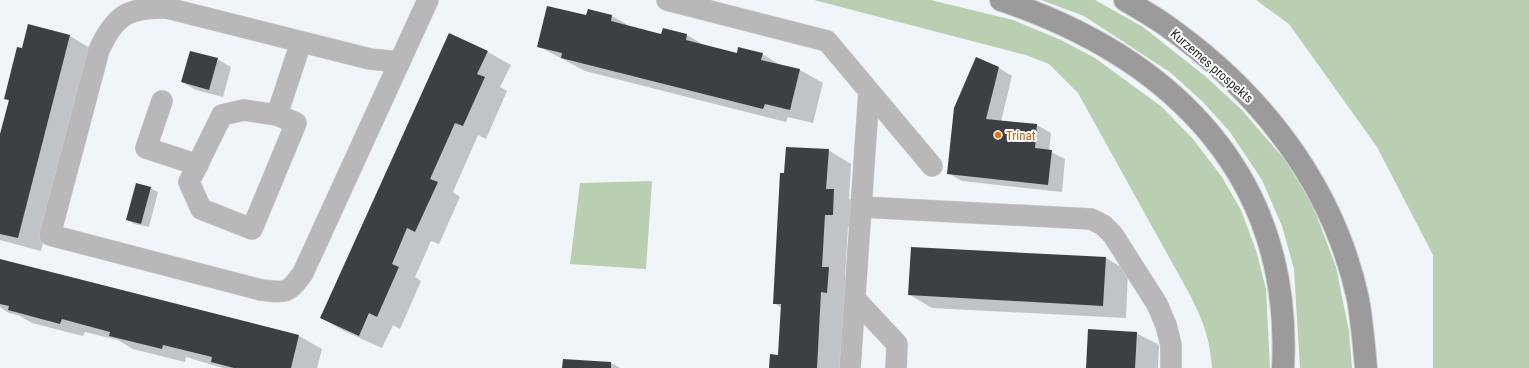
<svg xmlns="http://www.w3.org/2000/svg" width="1529" height="368" font-family="'Roboto Condensed',sans-serif">
  <rect width="100%" height="100%" fill="#f0f5f9"/>
  <path fill="#bacfb1" d="M814,0h117l82,20 48,20 34,18 67,49 31,32 29,38 19,33 15,40 10,39 4,79h-58c-2,-30 -9,-47 -22,-73l-112,-202 -29,-29 -23,-9z
    M1041,0h54l48,27 62,49 37,34 43,50 28,46 23,61 13,64 3,37h-52l-6,-99 -12,-43 -20,-46 -32,-48 -27,-30 -32,-29 -87,-57z
    M1256,0h273v368h-96v-113l-56,-108 -88,-123z
    M652,181l-6,88 -76,-5 10,-81z"/>
  <path fill="#0003" d="M587,16h25l21,12 29,7 13,-3 12,3 20,12 31,7h24l20,12 18,4 23,13 -10,40 -25,-6 -2,5 -201,-51 -47,-25z
    M70,36l23,14 -52,201 -41,-11v-102l9,-37 -4,-2 18,-50z
    M488,52l23,13 -11,22 7,4 -21,48 -8,-4 -25,57 7,5 -21,47 -8,-3 -16,36 6,4 -21,48 -7,-4 -11,23 -38,-17 -23,-13z
    M217,59l14,8 -8,30 -27,-7 -14,-8z
    M999,68l13,8 -11,45 36,4 14,8 -2,18 16,8 -3,33 -100,-11 -14,-8z
    M828,150l23,14 -2,35 8,5 -1,24 -8,-1 -3,51 6,4 -11,86h-70l9,-12 3,-48 -8,-5 11,-129z
    M150,188l8,4 -9,35 -15,-3 -7,-5z
    M1106,258l22,13 -2,47 -194,-10 -22,-13z
    M0,260l299,76 23,13 -5,19h-94l-37,-11 -1,5 -52,-13 -15,-9 -33,-8 -2,4 -51,-13 -14,-8 -9,-2 -9,-6z
    M1136,333l23,12 -1,23h-71z
    M611,363l9,5h-57z"/>
  <path fill="#3c4044" d="M547,6l39,9 2,-6 24,6 -1,6 50,13 2,-6 24,6 -1,6 51,13 1,-6 12,3 13,3 -2,7 39,9 -10,41 -25,-6 -2,5 -202,-51 1,-5 -25,-6z
    M28,24l42,11 -52,203 -18,-4v-100l9,-34 -5,-1 13,-52 5,1z
    M449,33l39,18 -11,23 8,3 -22,49 -8,-3 -25,56 8,3 -23,50 -8,-4 -15,36 7,3 -22,50 -8,-4 -10,23 -39,-18z
    M190,51l28,7 -9,32 -28,-8z
    M976,57l23,10 -13,52 51,5 -2,24 17,2 -4,35 -101,-11 7,-66z
    M786,147l43,2 -3,40h8l-1,26h-8l-3,52h7l-2,26 -6,-1 -4,76h-48l1,-14 8,1 3,-51h-8l7,-131h4z
    M136,183l15,4 -10,37 -15,-4z
    M911,247l195,10 -3,49 -195,-11z
    M0,259l299,76 -8,33h-57l-23,-6 1,-5 -49,-12 -1,4 -53,-13 1,-4 -48,-13 -2,5 -52,-14 1,-4 -9,-2z
    M1088,329l49,3 -2,36h-49z
    M563,359l48,3v6h-49z"/>
  <g fill="none" stroke-linecap="round" stroke-linejoin="round">
    <defs>
      <path id="street" d="M667,0l160,41 105,125
        M399,62l-29,-3 -203,-51c-39,-1 -52,7 -68,42l-49,185 211,55c25,3 27,4 42,-17l125,-273
        M162,101l-16,47 52,17
        M277,115l-33,-5 -22,5 -33,67 12,27 51,20 44,-106 -19,-8 24,-73
        M862,207l229,12 12,6 10,10 44,69 9,21 5,20v23
        M855,299l42,45 -1,24
        M850,368l19,-277"/>
      <path id="secondary" d="M1001,0c172,58 292,176 282,368
        M1125,0c13,8 26,15 39,24 95,66 169,160 194,275 4,23 6,46 8,69"/>
    </defs>
    <use href="#street" stroke="#cdd1d4" stroke-width="22"/>
    <use href="#secondary" stroke="#cdd1d4" stroke-width="24"/>
    <use href="#street" stroke="#bab7b9" stroke-width="21"/>
    <use href="#secondary" stroke="#9d9a9c" stroke-width="22"/>
  </g>
  <circle fill="#e8710a" stroke="#fff" stroke-width="1.5" cx="998" cy="135" r="4"/>
  <g text-anchor="middle" dominant-baseline="central" stroke-width="4" stroke-linejoin="round" paint-order="stroke">
    <g font-size="13" fill="#2b2d2e" stroke="#fff">
      <text transform="translate(1212 66) rotate(41)">Kurzemes prospekts</text>
    </g>
    <g font-size="13" fill="#c56008" stroke="#fff" text-anchor="start">
      <text x="1006" y="135">Trinat</text>
    </g>
  </g>
</svg>
